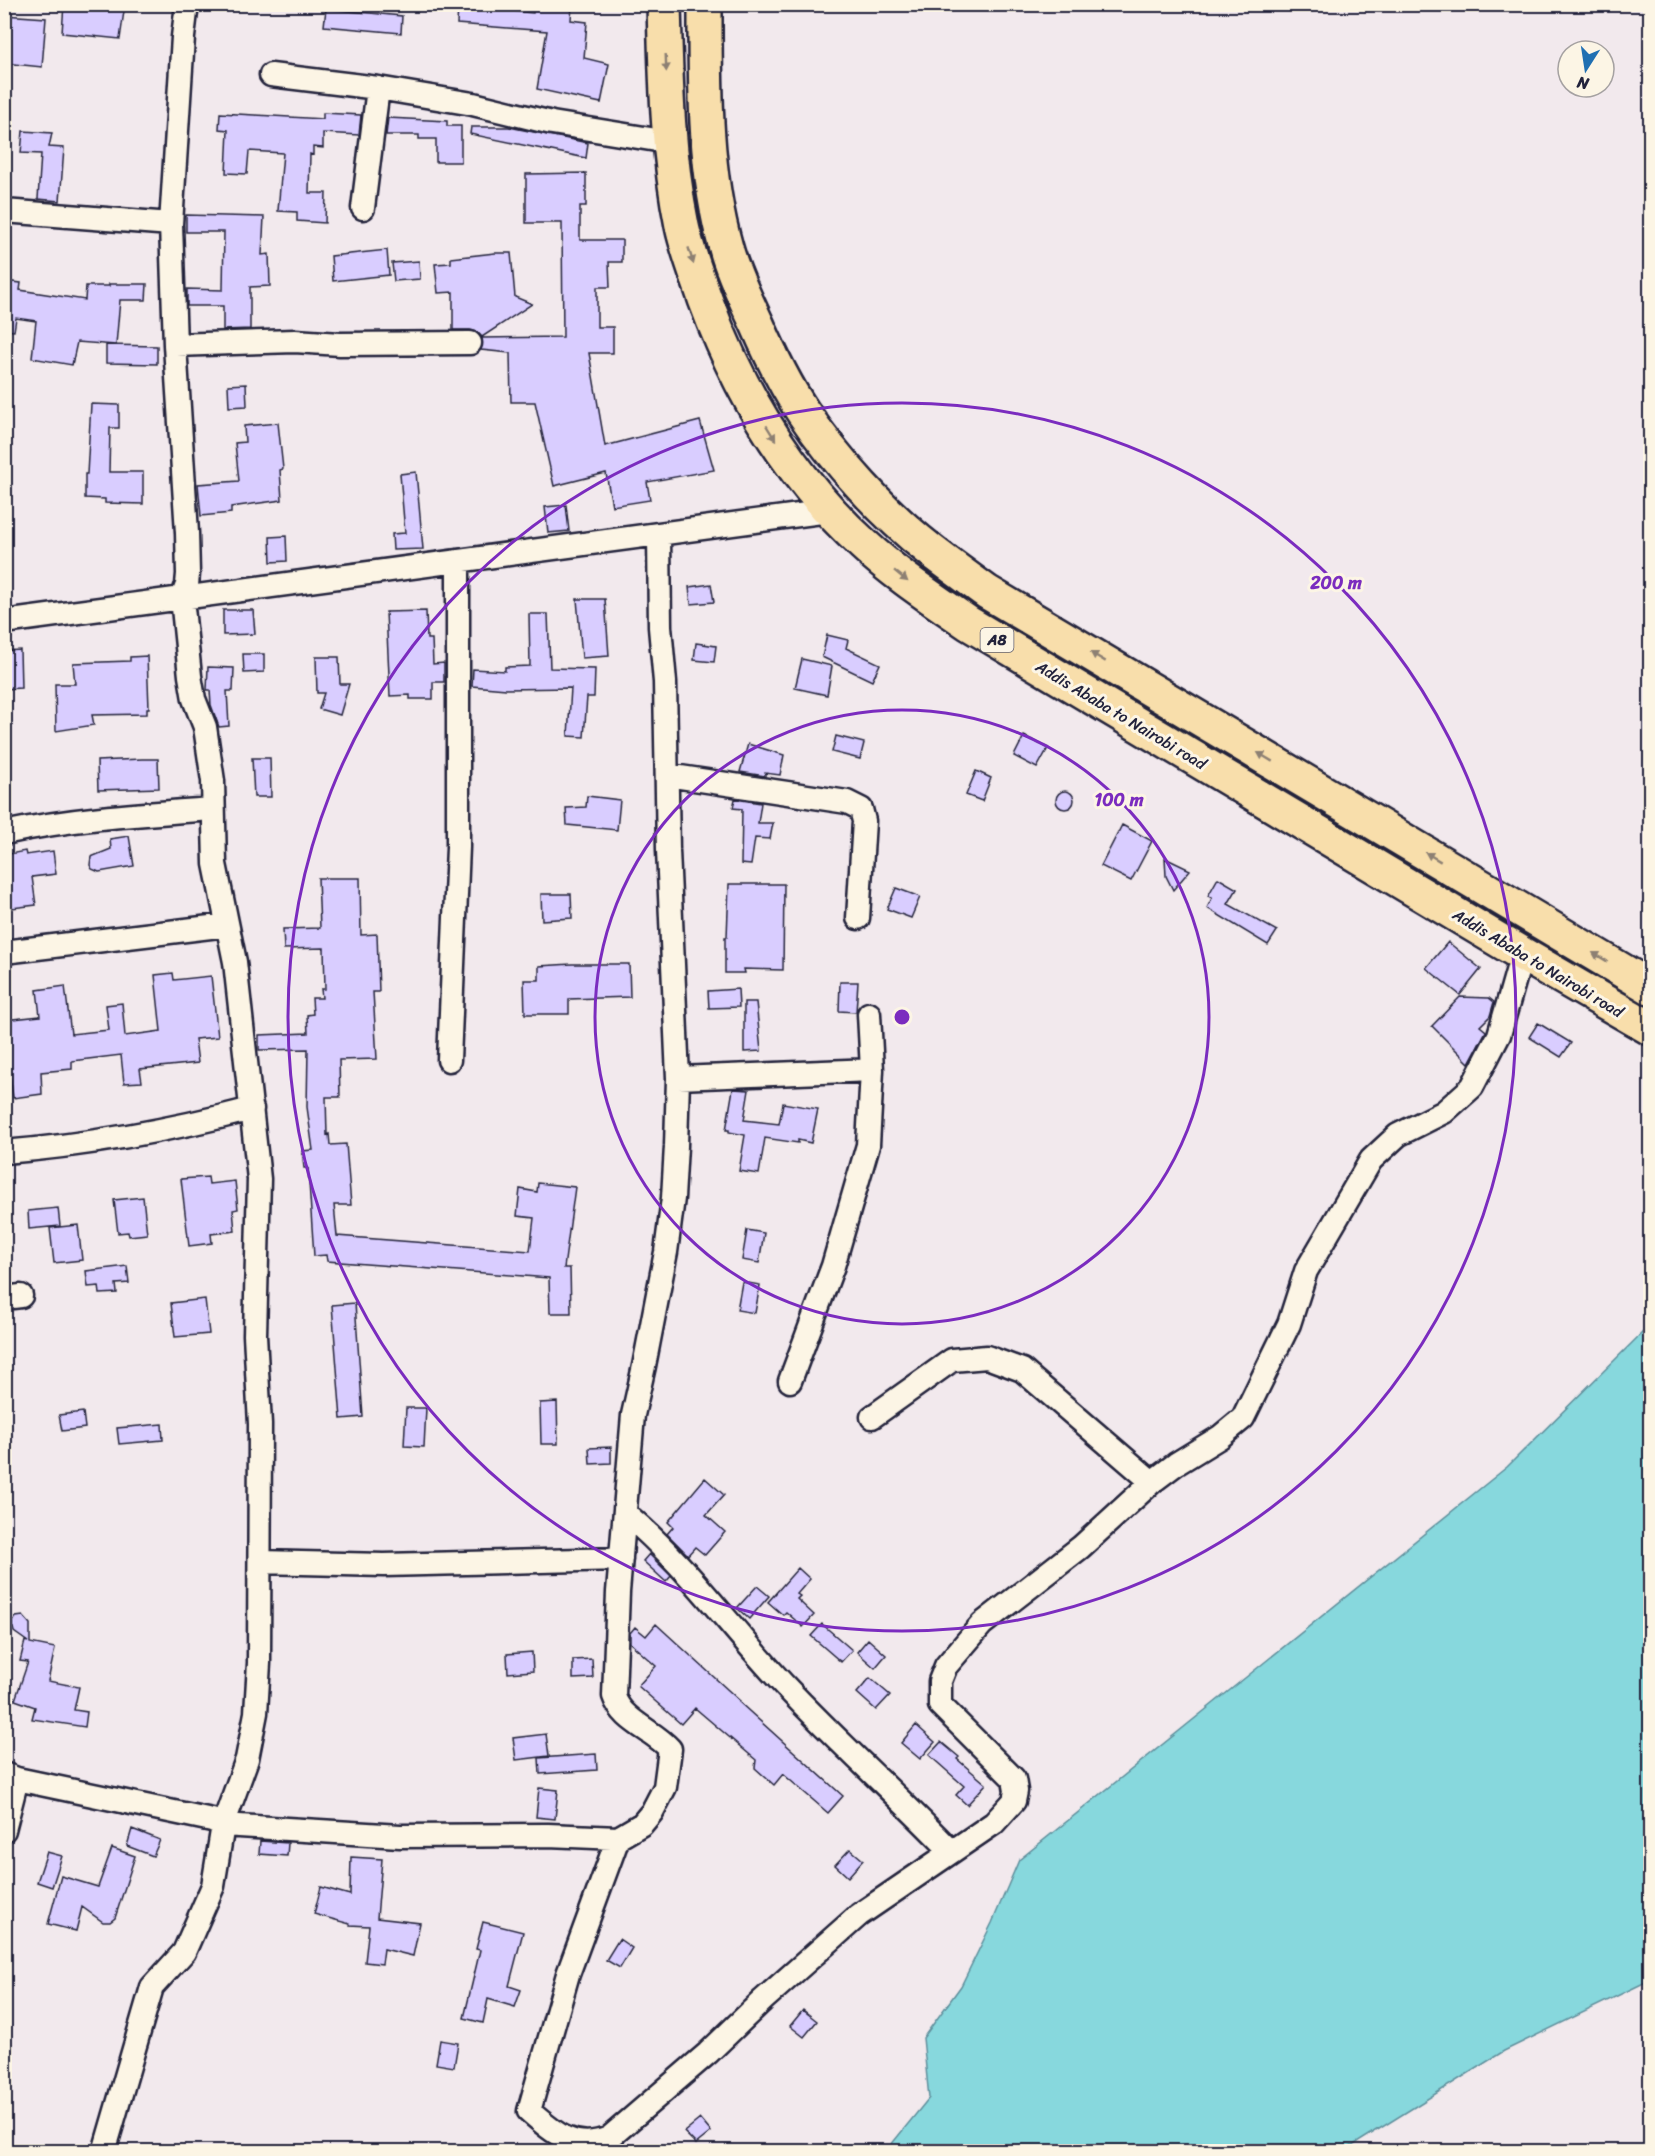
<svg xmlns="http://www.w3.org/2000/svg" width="1655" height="2156" font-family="Sriracha,sans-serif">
  <rect width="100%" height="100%" fill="#f2e9ed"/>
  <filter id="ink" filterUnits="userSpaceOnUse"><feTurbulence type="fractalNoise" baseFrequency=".0167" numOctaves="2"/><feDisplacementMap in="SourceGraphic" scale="12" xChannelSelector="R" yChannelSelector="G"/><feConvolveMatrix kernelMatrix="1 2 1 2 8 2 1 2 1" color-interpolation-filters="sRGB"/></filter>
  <g filter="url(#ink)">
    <path fill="#87d8dd" stroke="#5f8f9c" stroke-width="1.5" d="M1650,1325v655l-146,71 -160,100h-458l43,-53 -6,-60 38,-52 31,-63 27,-63 488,-393z"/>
    <path fill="#d9cdff" stroke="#22223b" stroke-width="1.5" d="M64,4h61l-5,35 -58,-6z
      M533,4h39l-1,16 16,2 -3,36 25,6 -8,39 -64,-14 10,-58 -90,-7 1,-18 75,7z
      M326,9l76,7 -1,17 -77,-7z
      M4,15l42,3 -4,49 -38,-4z
      M220,113l103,6v-6l38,2 -2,20 -36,-2v15l-10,-1v8l-3,-1 -1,39h17l-1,30 -28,-2v-9l-19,-1 5,-58 -34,-2 -2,23 -21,-1 2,-43 -9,-1z
      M388,118l59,3v5h14v36h-25v-23h-17v-4h-33z
      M471,127h38l79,16 -2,15 -116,-24z
      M23,131l29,2 -3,14 15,1 -4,53 -22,-2 3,-45 -20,-1z
      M586,173v33h-6v34h42v22h-13l1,25h-13v40h16v26h-24l16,93 95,-25 14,49 -67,12 3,18 -38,6 -6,-33 -52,13 -19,-84h-24l-1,-49 -29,-3 1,-12 81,-1 -1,-114h-36v-49z
      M186,215l78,2 -2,38 7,-1 1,32 -20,1v42l-27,1v-24h-36v-17l36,1 1,-58h-38z
      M387,250l2,25 -56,6 -2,-25z
      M495,253h16l4,44 17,7 -50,33 -5,-5 -7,-2h-17v-38l-15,1 -3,-29 16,-1v-5z
      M419,261l1,18 -26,2 -2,-18z
      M4,281l17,2 -1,7 65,10 1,-14h23v-2h38l-1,16h-26l-4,45 -39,-3 -5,23 -40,-7 4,-37 -20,-3 -2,13 -10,-1z
      M106,345l51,1v18l-51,-1z
      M246,384l1,22 -18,1 -1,-22z
      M91,404l28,1v23h-9l-1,44h34v32l-38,-1v-4l-20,-1v-24h2z
      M278,423l5,46 -3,1 2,30 -51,7v6l-30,3 -3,-32 41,-3 -4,-38 10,-1 -1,-16z
      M416,472l7,77 -30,1 -1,-16 13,-1 -5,-59z
      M566,505l3,26 -21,2 -3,-26z
      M286,536l1,25 -16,1 -1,-25z
      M711,584l3,18 -23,2 -2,-17z
      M577,599h28l4,57 -27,2z
      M223,610h30l2,24 -32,1z
      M426,611l1,28h5l1,25 11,-1v19h-11v17h-23v-4l-20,1 -4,-84z
      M529,614h19l2,54 45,1 -1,28h-7l-3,40 -16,-1 3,-48 -65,1 -34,-3 1,-17 32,2v-4l25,-1z
      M827,635l21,5 -2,8 34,16 -8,17 -50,-24z
      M696,643l20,3 -2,16 -20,-2z
      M20,650l1,38 -17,1v-38z
      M243,654h21v18l-20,1z
      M147,656l2,52h-2v6l-55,1 2,10 -38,6 -1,-47h20l-2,-21 57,-2v-4z
      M316,657h23l1,27h9l-9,31 -21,-6 5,-16h-7z
      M802,659l30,7 -5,29 -32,-7z
      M208,667l26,1 -1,23h-6l2,35 -10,1 -8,-22 -1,-15h-3z
      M836,736l28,7 -4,16 -28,-7z
      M1024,736l24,12 -11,20 -23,-12z
      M748,744l36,11 -4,20 -15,-2v3l-25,-4z
      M252,758h18l1,39h-17z
      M142,759h16l1,29 -61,2 -1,-29z
      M976,771l15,7 -9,23 -16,-6z
      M1056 800a9 9 0 1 1 18 0a9 9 0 1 1-18 0Z
      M587,796l33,4 -3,30 -50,-5 -1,-17 20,-1z
      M735,799l26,4 -3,20h15l-3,16 -15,-1 -4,27 -10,-1 1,-55 -9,-1z
      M1122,825l30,16 -21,40 -30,-15z
      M129,836l5,30 -35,6 -7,-3 -2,-4 1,-8 20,-8 -1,-10z
      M25,851l1,4 27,-4 3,23 -24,3 4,28 -32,4v-54z
      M1165,858l25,12 -17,20 -7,-14z
      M318,878h42l1,57 16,-1 2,58h-6l4,67 -38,1 1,37h-14l1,38 2,-1 1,11 16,-1 5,61h-17l3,31 193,15 4,-33 -17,-2 3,-27 17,3 1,-9 37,4 -11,81h6l1,45h-21l-1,-35 -222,-17 -1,-6 -12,1 -6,-88h-4l-2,-17 11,-1 -6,-43 1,-58 -49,1v-15l49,-2 -1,-18 6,-1 -1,-16h10l-1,-9h4l-1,-41 -40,1 -1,-20 37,-1z
      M1218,878l19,11 -9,15 49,27 -9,14 -61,-37 5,-10 -4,-2z
      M729,884h55l-1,86 -39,-1 1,4h-20v-36h2z
      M896,888l24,9 -9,21 -24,-9z
      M541,894h30l1,24 -30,2z
      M1448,942l33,27 -21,26 -34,-27z
      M572,964h57l1,33 -61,2v15h-44l-1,-34h15v-14z
      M173,973l1,7 37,-4 7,61 -23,2 3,24 -58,6 2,13 -18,1 -3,-28 -49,6v8l-31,3 1,22 -29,4 -7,-58h-2v-20l36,-4 -3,-26 28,-4 6,48 38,-4 -3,-25 16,-2 3,33 36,-5 -6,-56z
      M840,982h18l-2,30 -17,-1z
      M738,989l1,18 -30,1 -1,-17z
      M1460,997l29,1 5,4 -4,14 -10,10 6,5 -17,32 -37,-37z
      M744,1002h12l5,49 -17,1z
      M1538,1023l33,20 -10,14 -32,-20z
      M733,1089l16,1 -5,30 35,4 4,-21 35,6 -7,34 -13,-3v3l-33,-5 -6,36 -20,-3 6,-36 -16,-3v-2h-3z
      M208,1177l1,7 26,-3 3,28 -5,1 2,21 -24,3 1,9 -23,3 -8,-67z
      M143,1197l4,37 -18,2 -1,-4 -10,1 -4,-33z
      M58,1208l2,18 -31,3 -1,-18z
      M78,1225l4,35 -28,3 -4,-35z
      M747,1230l17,3 -5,30 -17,-3z
      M127,1266l2,17 -13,1 1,9 -17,1 -1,-8 -11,1 -2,-16z
      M742,1282l18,3 -5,28 -18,-3z
      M205,1299l4,35 -34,3 -4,-34z
      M355,1303l8,114 -22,2 -9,-114z
      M557,1402l1,42h-17l-1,-41z
      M406,1408h20l-2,39 -20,-1z
      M83,1412l2,16 -23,3 -3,-16z
      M162,1424l1,16 -44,4 -2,-16z
      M611,1447v16l-21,1 -1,-16z
      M705,1478l19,17 -18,20 19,17 -20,23 -10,-8 -7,8 -21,-21 6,-7 -5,-5z
      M649,1554l22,22 -5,6 -23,-21z
      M798,1568l12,11 -13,15 3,2 -3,3 17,16 -11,12 -17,-15 -3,3 -15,-13z
      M757,1586l12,10 -20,23 -12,-11z
      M23,1616l7,8v19l25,5 -7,33 31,6 -5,23 13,2 -2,15 -53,-8 3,-12 -20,-7 13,-38 -8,-1 5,-20 3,1 -14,-10 -2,-8 4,-7z
      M656,1624l84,77 -1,1 104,94 -15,17 -45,-39 -9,11 -19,-17 1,-8 -61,-52 -14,16 -43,-38 18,-20 -26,-23v-10l5,-6 11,9z
      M822,1624l30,26 -11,12 -30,-26z
      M868,1639l18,16 -11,13 -18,-16z
      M532,1652l1,19 -25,2 -1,-19z
      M592,1659l1,19 -20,1v-19z
      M870,1678l20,17 -14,15 -19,-17z
      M916,1725l19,17 -15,17 -19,-16z
      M546,1734l3,22 -33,4 -3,-22z
      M941,1742l18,15 -2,2 29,25 -19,21 -11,-10 8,-9 -35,-31z
      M596,1754l1,16 -57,4 -1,-16z
      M539,1788l19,2 -3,29 -19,-2z
      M132,1829l28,11 -7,16 -26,-10z
      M260,1841l28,2 -1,13 -28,-2z
      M112,1848l23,8 -20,62 -5,4h-7l-21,-15 -6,24 -28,-7 13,-48 37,11z
      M850,1849l13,11 -15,17 -13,-12z
      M47,1852l15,4 -10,31 -15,-5z
      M351,1857l31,2 -5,59 43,5 -7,33 -29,-7 -2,15 -17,-2 4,-36 -19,-1v-1l-36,-10 7,-27 29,8z
      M483,1922l40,10 -14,54 12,4 -6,17 -27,-8 -5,24 -19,-5 16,-68 -4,-1z
      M619,1939l13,9 -12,20 -14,-8z
      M803,2010l14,11 -13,16 -14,-11z
      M440,2040l18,3 -4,24 -18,-3z
      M700,2119l11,13 -15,12 -12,-12z"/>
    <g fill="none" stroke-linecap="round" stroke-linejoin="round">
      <defs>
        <path id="street" d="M271,75l107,13 95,16 79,19 117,19
          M363,208l15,-120
          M4,211l167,13
          M175,345l120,-4 45,3 130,-1
          M4,622l825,-111
          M667,775l180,27 14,7 3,12 -6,97
          M4,833c69,-15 139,-19 209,-24
          M4,952l223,-27
          M449,1060l9,-213v-285
          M678,1078l194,-8 -3,-56
          M4,1152c85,-7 167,-22 248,-43
          M4,1298l17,-2
          M790,1381l43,-115 35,-121 4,-75
          M872,1417l80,-57 35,-3 35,13 130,112
          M625,1513c61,51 107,117 161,174 53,56 111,108 165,164
          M260,1562l124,3 237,-6
          M4,1774l13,5 195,41 11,5 177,11 148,-1 70,3 24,-14 10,-12 13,-25 5,-38c-17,-19 -48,-28 -56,-53l4,-104 15,-177 11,-49 22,-114 7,-54 3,-52 2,-68 -10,-228 -3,-168 -5,-55 -1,-92
          M4,1830l13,-51
          M618,1838l-50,136 -39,137c25,22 46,41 80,27l99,-85 55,-53 96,-85 135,-92 20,-22 2,-10 -2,-12 -74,-74v-24l6,-15 36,-42 99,-77 71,-65 24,-18 44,-27 23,-19 46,-94 17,-53 65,-111 27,-25 46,-23 28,-25 27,-52 23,-81
          M104,2152l48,-165 32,-35 29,-66 10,-61 24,-66 9,-46 3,-50 1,-239 -5,-89 4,-156 -24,-217 -20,-98 -2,-83 -8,-54 -11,-28 -4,-23 -8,-78 5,-13 1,-11 -1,-41 -12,-188 -4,-121 12,-187 4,-33"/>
        <path id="highway" d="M664,4c2,75 3,149 18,222 5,24 15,49 23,73 34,93 85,178 158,245 32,30 69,54 105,79l554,331 128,74
          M705,4c0,81 -1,166 21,244 7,26 20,52 31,76 13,30 28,61 46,88 32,48 81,102 126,137 19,15 39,29 58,43l663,395"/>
      </defs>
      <use href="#street" stroke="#22223b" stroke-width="27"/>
      <use href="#highway" stroke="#22223b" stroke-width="38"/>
      <use href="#street" stroke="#fcf5e5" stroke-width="22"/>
      <use href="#highway" stroke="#f8deab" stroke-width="33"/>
    </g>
    <defs><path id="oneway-solid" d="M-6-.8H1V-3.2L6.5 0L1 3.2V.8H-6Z" transform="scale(1.5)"/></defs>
    <g fill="#8d8073">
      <use href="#oneway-solid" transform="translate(666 63) rotate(88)"/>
      <use href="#oneway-solid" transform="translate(691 256) rotate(73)"/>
      <use href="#oneway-solid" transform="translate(771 433) rotate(58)"/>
      <use href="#oneway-solid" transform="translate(901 576) rotate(39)"/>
      <use href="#oneway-solid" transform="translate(1098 657) rotate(-149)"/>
      <use href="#oneway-solid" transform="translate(1265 757) rotate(-149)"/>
      <use href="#oneway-solid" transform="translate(1433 857) rotate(-149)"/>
      <use href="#oneway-solid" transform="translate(1600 957) rotate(-149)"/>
    </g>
  </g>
  <g fill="none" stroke="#7b2cbf" stroke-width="3">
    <circle cx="902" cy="1017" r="307"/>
    <circle cx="902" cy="1017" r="614"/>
  </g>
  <g text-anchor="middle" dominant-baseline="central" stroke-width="6" stroke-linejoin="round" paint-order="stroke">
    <rect fill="#fcf5e5" stroke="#63616e" stroke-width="1.5" x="980.5" y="628" width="33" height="24" rx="4.5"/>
    <g font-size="15" font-weight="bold" fill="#22223b">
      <text x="997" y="640">A8</text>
    </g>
    <g font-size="16" fill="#22223b" stroke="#fcf5e5">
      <text transform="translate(1121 715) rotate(31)">Addis Ababa to Nairobi road</text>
      <text transform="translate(1538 963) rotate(31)">Addis Ababa to Nairobi road</text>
    </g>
  </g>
  <circle cx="902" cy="1017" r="9" fill="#7b2cbf" stroke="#fcf5e5" stroke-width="3"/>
  <g font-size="18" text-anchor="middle" font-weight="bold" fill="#7b2cbf" stroke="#fcf5e5" stroke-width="6" stroke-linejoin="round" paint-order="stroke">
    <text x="1336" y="589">200 m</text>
    <text x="1119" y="806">100 m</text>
  </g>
  <rect width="1655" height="2156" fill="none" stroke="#fcf5e5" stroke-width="24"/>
  <rect x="12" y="12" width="1631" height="2132" fill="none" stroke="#22223b" stroke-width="2" filter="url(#ink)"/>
  <g transform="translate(1586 69) rotate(192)"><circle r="28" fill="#fcf5e5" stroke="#a5a1a1" stroke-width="1.5"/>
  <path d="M0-4.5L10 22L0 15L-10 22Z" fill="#1f6fb2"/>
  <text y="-9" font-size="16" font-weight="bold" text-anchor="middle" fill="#22223b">N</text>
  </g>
</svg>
